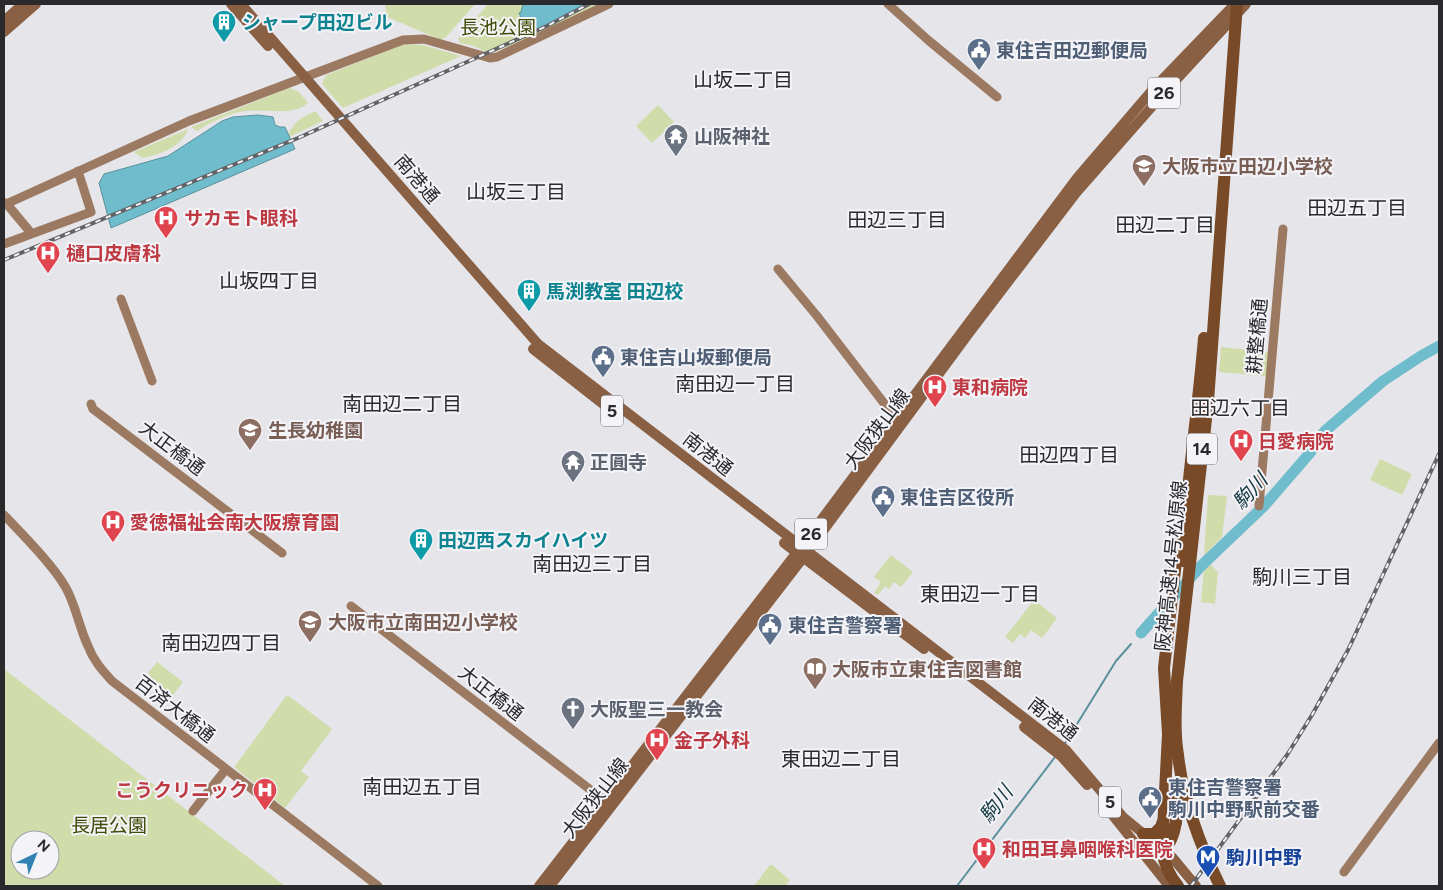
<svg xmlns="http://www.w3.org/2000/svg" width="1443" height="890" font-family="Figtree,'Noto Sans JP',sans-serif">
  <rect width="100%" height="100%" fill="#e6e5ea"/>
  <path fill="#d0dcaa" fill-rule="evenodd" d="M385,4h90l-29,33 -5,3 -56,-24 1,-3z
    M488,4h113l-57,28 -54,22 -16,-8 -14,-3 -2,-4z
    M405,44l18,1 38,11 -118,52 -21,-24 4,-9z
    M289,88l10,4 9,11c-18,15 -47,4 -68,9 -16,3 -30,11 -43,19l-6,-4z
    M658,105l16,17 -22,21 -16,-17z
    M315,111l8,10 -34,16 -1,-3c10,-16 12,-15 27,-23z
    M188,129c-6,18 -29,26 -46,29l-8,-6z
    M1221,347l48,5 -2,22 -2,2 -46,-4z
    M1380,459l32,15 -10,21 -32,-15z
    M1208,495l19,1 -5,41 -18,18z
    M890,556h2l21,16 -12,15 -7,-5 -5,7 -4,-3 -7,9 -4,-2 7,-11 -7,-5z
    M1210,564l8,8 -3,32 -14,-2 3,-32z
    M1034,600l23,18 -15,20 -11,-8 -6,8 -5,-4 -7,9 -8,-6z
    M157,662l26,20 -10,13 -24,-18 1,-2 -2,-2z
    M4,669l281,217h-281zM20,840h30v30h-30z
    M286,696h3l43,33 -31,42 8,6 -24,31 -50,-40v-2z
    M772,865l18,15 -5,6h-31l15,-20z"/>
  <path fill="#6ebccc" stroke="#5a909c" d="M523,4h69l-63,29 -10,-20 2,-1z
    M258,115l15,2 2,8 5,2h5l10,22 -184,79 -12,-45 5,-9 64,-18 54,-35 11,-4z"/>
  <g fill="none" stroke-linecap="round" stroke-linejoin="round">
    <path stroke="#5a909c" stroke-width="2" d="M1064,745l52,-84 15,-17
      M957,886l98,-129"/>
    <path stroke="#6ebccc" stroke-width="11" d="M1141,633l60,-67 63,-60 45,-52 16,-23 58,-50 38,-25 18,-10"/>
    <path stroke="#9c7a62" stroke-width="9" d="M888,4l40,36 69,57
      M6,203l25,30
      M4,205l185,-84 214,-81 21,-1 66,19 7,-1 112,-53
      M4,244l87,-32 -13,-41
      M778,269l39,47 83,108
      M121,299l31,82
      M91,404l2,5 189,144
      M1259,506l24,-277
      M4,515c19,20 49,50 62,73 10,18 13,39 22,58 5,14 14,24 24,35l266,205
      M351,606l258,198
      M193,811l33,-42
      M1344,872l95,-129"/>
    <path stroke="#896043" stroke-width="10" d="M231,4l37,42
      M241,4l297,340 528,406 57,67 49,40 24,29
      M4,21l19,-17
      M4,32l32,-28
      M533,349l79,62
      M784,543l140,106
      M1024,727l37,29 26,29
      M1106,807l63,79
      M539,886l262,-339 276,-369 78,-91 80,-83
      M550,886l253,-328 166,-225 107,-140 87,-99 83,-90"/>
    <path stroke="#784a27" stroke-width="12" d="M1143,834h11l7,-7 2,-6
      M1138,847c25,12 34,-1 38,-25
      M1178,886c-9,-11 -14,-22 -16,-36l6,-116 -4,-66 15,-134"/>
    <defs>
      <path id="rail" d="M4,260l294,-122 249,-112 42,-22
        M1191,886l96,-131 25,-40 36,-65 91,-196"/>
    </defs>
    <use href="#rail" stroke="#636365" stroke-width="4"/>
    <use href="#rail" stroke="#f3f3f8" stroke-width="2" stroke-dasharray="5.5" stroke-linecap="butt"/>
    <path stroke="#784a27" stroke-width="12" d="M1182,561c4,-74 16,-149 22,-223
      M1176,822l3,-40
      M1220,886c-20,-41 -37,-86 -42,-131 -4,-24 -2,-49 -1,-74l31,-280 29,-397"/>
  </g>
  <defs>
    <symbol id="building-pin" viewBox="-11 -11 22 30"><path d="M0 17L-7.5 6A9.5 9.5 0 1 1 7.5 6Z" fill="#0f9aa8" stroke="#f3f3f8"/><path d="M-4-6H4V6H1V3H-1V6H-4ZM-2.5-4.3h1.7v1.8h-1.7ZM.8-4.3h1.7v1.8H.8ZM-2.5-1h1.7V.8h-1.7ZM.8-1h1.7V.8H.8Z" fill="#fff"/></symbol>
    <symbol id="civic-pin" viewBox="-11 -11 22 30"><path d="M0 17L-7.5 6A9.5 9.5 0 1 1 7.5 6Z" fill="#5c6f8a" stroke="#f3f3f8"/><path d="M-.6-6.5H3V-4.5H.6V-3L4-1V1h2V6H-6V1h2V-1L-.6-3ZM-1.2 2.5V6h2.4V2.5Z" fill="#fff"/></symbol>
    <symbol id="temple-pin" viewBox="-11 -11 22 30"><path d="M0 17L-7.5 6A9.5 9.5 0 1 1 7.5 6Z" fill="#6b7280" stroke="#f3f3f8"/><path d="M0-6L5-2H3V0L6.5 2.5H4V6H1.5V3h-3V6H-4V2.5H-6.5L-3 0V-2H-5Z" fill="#fff"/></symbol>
    <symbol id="school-pin" viewBox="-11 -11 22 30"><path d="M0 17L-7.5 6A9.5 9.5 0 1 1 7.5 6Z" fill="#8d6e63" stroke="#f3f3f8"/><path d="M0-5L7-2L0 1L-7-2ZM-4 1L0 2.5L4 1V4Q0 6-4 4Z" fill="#fff"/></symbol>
    <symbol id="hospital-pin" viewBox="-11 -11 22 30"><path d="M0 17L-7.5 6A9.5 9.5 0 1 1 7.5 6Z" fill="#e0444e" stroke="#f3f3f8"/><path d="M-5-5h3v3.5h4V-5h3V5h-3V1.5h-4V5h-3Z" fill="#fff"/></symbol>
    <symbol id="library-pin" viewBox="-11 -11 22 30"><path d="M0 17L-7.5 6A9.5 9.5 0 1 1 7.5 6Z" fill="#8d6e63" stroke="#f3f3f8"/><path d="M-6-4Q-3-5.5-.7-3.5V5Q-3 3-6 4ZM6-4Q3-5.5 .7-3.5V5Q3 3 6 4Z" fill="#fff"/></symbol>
    <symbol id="church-pin" viewBox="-11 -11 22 30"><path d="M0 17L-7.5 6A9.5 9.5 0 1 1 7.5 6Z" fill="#6b7280" stroke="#f3f3f8"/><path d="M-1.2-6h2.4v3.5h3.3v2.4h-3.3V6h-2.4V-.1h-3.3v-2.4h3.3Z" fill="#fff"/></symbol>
    <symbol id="metro-pin" viewBox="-11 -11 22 30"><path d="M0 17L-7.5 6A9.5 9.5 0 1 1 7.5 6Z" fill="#1a4fb4" stroke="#f3f3f8"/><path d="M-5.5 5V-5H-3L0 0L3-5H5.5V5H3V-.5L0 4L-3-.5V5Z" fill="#fff"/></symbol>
  </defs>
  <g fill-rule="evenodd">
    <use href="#building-pin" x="210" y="8" width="28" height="38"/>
    <use href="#civic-pin" x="965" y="36" width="28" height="38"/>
    <use href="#temple-pin" x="662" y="122" width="28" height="38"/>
    <use href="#school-pin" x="1130" y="152" width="28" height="38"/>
    <use href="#hospital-pin" x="152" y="204" width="28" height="38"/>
    <use href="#hospital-pin" x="34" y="239" width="28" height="38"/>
    <use href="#building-pin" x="515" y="277" width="28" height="38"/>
    <use href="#civic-pin" x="589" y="343" width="28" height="38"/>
    <use href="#hospital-pin" x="921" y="373" width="28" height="38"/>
    <use href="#school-pin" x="236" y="416" width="28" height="38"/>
    <use href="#hospital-pin" x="1227" y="427" width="28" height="38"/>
    <use href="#temple-pin" x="559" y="448" width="28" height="38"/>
    <use href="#civic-pin" x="869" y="483" width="28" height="38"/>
    <use href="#hospital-pin" x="99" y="508" width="28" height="38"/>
    <use href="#building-pin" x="407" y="526" width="28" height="38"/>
    <use href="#school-pin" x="296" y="608" width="28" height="38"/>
    <use href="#civic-pin" x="756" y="611" width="28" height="38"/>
    <use href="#library-pin" x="801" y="655" width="28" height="38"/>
    <use href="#church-pin" x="559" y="695" width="28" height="38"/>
    <use href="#hospital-pin" x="643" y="726" width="28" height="38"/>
    <use href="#hospital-pin" x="251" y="776" width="28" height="38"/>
    <use href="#civic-pin" x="1136" y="784" width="28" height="38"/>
    <use href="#hospital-pin" x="970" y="835" width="28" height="38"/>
    <use href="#metro-pin" x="1194" y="843" width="28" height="38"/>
  </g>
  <g text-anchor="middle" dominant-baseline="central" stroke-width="4" stroke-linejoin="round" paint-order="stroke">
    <g fill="#f3f3f8" stroke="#666669" stroke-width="1">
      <rect x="1148" y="77.5" width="32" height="31" rx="4"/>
      <rect x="601" y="395.5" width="22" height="31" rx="4"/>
      <rect x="1187" y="433.5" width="30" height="31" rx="4"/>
      <rect x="795" y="518.5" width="32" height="31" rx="4"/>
      <rect x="1099" y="786.5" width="22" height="31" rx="4"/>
    </g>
    <g font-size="18" font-weight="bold" fill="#2a2a2c">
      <text x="1164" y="93">26</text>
      <text x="612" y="411">5</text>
      <text x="1202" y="449">14</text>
      <text x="811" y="534">26</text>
      <text x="1110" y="802">5</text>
    </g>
    <g font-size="19" font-weight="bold" fill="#0d838f" stroke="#f3f3f8" text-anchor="start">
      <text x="242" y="22">シャープ田辺ビル</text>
      <text x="546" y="291">馬渕教室 田辺校</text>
      <text x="438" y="540">田辺西スカイハイツ</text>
    </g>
    <g font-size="19" fill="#404b05" stroke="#f3f3f8">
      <text x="498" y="27">長池公園</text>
      <text x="109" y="825">長居公園</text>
    </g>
    <g font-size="19" font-weight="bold" fill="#4e5e75" stroke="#f3f3f8" text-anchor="start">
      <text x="996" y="50">東住吉田辺郵便局</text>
      <text x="620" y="357">東住吉山坂郵便局</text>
      <text x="900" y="497">東住吉区役所</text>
      <text x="788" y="625">東住吉警察署</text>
      <text x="1168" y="787">東住吉警察署<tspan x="1168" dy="22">駒川中野駅前交番</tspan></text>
    </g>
    <g font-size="19" font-weight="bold" fill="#5b616d" stroke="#f3f3f8" text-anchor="start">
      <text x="694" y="136">山阪神社</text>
      <text x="590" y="462">正圓寺</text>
      <text x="590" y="709">大阪聖三一教会</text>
    </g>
    <g font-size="19" font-weight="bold" fill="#785e54" stroke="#f3f3f8" text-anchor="start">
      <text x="1162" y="166">大阪市立田辺小学校</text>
      <text x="268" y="430">生長幼稚園</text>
      <text x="328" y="622">大阪市立南田辺小学校</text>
      <text x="832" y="669">大阪市立東住吉図書館</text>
    </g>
    <g font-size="19" fill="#2a2a2c" stroke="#f3f3f8">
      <text transform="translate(417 179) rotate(49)">南港通</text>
      <text transform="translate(1257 336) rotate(-85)">耕整橋通</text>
      <text transform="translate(877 429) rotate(-53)">大阪狭山線</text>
      <text transform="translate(172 448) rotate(37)">大正橋通</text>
      <text transform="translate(708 454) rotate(38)">南港通</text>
      <text transform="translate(1171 566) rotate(-84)">阪神高速14号松原線</text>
      <text transform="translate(491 693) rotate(38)">大正橋通</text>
      <text transform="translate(175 709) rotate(38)">百済大橋通</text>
      <text transform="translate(1053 719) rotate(38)">南港通</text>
      <text transform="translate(595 798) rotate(-52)">大阪狭山線</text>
    </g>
    <g font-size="19" font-weight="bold" fill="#be3a42" stroke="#f3f3f8" text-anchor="start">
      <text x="184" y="218">サカモト眼科</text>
      <text x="66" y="253">樋口皮膚科</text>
      <text x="952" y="387">東和病院</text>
      <text x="1258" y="441">日愛病院</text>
      <text x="130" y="522">愛徳福祉会南大阪療育園</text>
      <text x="674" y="740">金子外科</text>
      <text x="248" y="790" text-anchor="end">こうクリニック</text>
      <text x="1002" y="849">和田耳鼻咽喉科医院</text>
    </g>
    <g font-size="19" font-weight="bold" fill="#164399" stroke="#f3f3f8" text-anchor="start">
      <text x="1226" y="857">駒川中野</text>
    </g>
    <g font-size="20" fill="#2a2a2c" stroke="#f3f3f8">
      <text x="743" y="80">山坂二丁目</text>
      <text x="516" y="192">山坂三丁目</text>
      <text x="1357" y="208">田辺五丁目</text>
      <text x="897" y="220">田辺三丁目</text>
      <text x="1165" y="225">田辺二丁目</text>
      <text x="269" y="281">山坂四丁目</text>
      <text x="735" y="384">南田辺一丁目</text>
      <text x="402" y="404">南田辺二丁目</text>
      <text x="1240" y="408">田辺六丁目</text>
      <text x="1069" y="455">田辺四丁目</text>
      <text x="592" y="564">南田辺三丁目</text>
      <text x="1302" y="577">駒川三丁目</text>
      <text x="980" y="594">東田辺一丁目</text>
      <text x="221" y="643">南田辺四丁目</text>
      <text x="841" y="759">東田辺二丁目</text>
      <text x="422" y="787">南田辺五丁目</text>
    </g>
    <g font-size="20" font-style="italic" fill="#12383f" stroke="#f3f3f8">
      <text transform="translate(1250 491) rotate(-47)">駒川</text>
      <text transform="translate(996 804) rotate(-53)">駒川</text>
    </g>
  </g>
  <rect width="1443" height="890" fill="none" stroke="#2a2a2c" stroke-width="10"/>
  <g transform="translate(35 855) rotate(43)"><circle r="24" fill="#f3f3f8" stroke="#a3a3a6"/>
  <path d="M0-4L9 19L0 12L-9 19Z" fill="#3281b3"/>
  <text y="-8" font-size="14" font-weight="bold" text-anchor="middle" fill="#2a2a2c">N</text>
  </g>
</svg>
